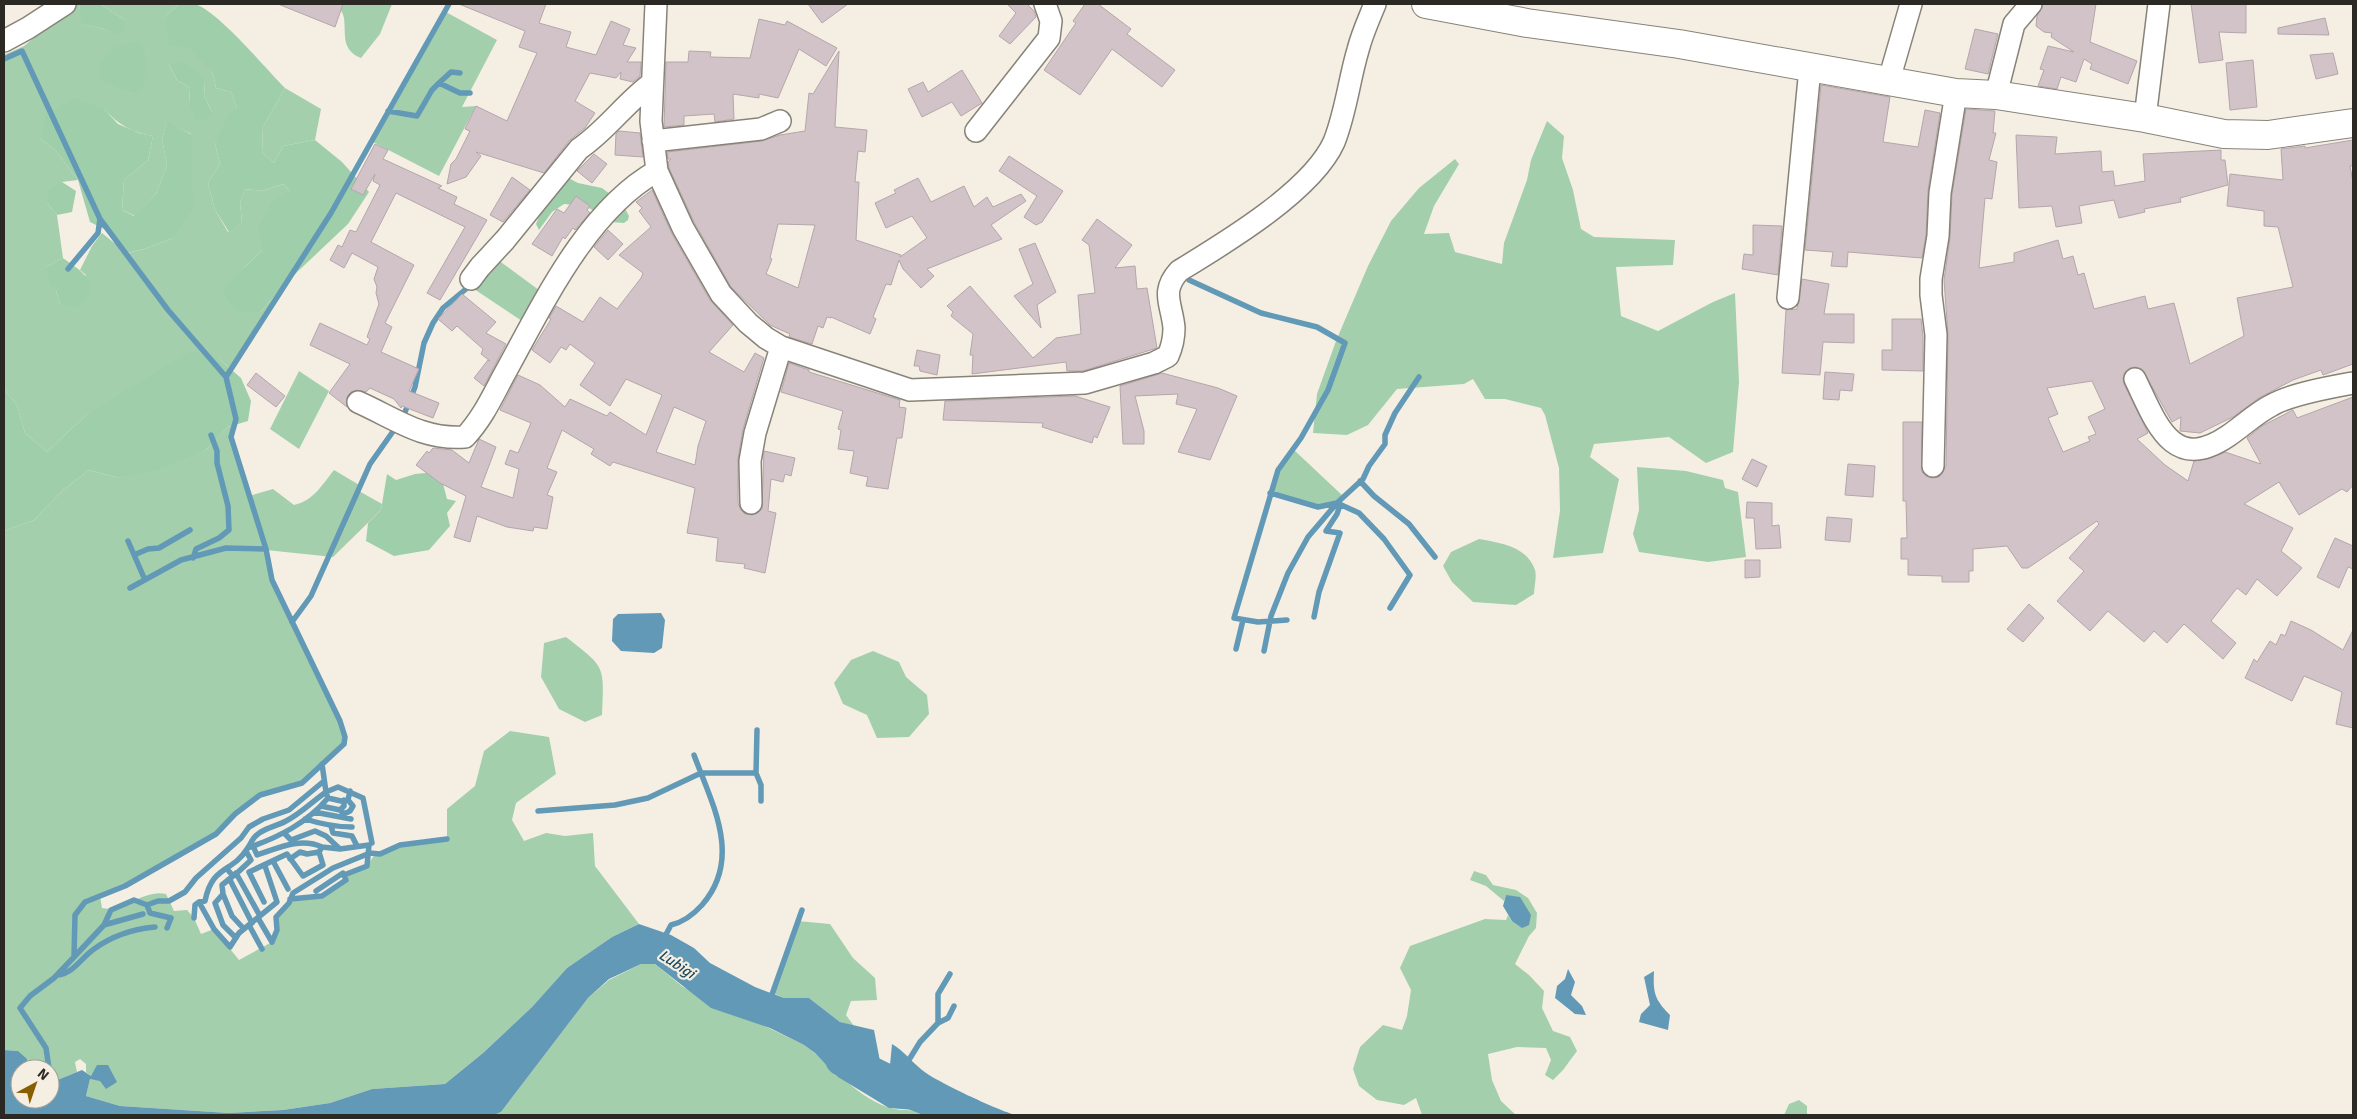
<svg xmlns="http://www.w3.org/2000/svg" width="2357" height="1119" font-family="Signika,sans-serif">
  <rect width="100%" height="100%" fill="#f5efe3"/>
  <path fill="#a3cfad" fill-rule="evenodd" d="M75,4h4l3,20 22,5 14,6 7,-15 -25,-16h79l-14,13 48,57 3,14 15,4 6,16 -22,36 5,20 -12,19 7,27 13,22 14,-9 -2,-21 5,-13 17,2 21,-7 7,7 -28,59 -18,18 16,44 22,-24 -51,81 -12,-10 -133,56 -39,37 -22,-19 -8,-28 -13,-16v-334l20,-9zM146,48l-2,15 -12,31 -11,-6zM169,64l36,18 -1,14 8,16 -23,-9 1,-15 -13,-8zM104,109c15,16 27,23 49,27l-5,24 -24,20 -2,30 13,6 21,-22 11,-29 -5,-26 5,-17 24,12 1,36 -19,68 -29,11 -20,5v-3l-22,-18 -10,13 -12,24 6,5 -26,30 -4,-15 -10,-23 17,-9 -6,-43 -10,-12 15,-21 16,-2 -22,-29 -16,-13z
    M337,4h55l-12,30 -19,24c-20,-8 -15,-23 -17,-40 -1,-5 -4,-10 -7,-14z
    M444,11l53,29 -35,67 14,-1 -37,70 -68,-35z
    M285,88l36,21 -6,31 -32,6 -9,17 -12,-11 1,-25z
    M1547,121l17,15 -2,22 11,32 8,39 13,8 81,3 -2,25 -57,2 5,49 37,15 55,-29 22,-9 4,89 -6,70 -27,11 -37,-26 -75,7 -4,13 29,22 -16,74 -50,5 7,-47 -1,-43 -14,-53 -4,-7 -36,-9h-20l-12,-20 -9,5 -67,5 -29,36 -21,10 -34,-2 4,-39 19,-53 32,-75 23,-45 28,-33 36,-29 4,5 -25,42 -10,28 25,-1 6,19 47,12 2,-21 23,-63 4,-20z
    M494,257l49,36 -18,30 -57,-38z
    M299,371l30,20 -30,58 -29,-20z
    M234,425l-3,12 18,59 24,-7 21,16c19,-4 28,-20 40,-35l27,16 -2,5 23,13 -1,6 -48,47 -67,-7 6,30 68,141 5,16 -1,7 -42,39 -42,12 -25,19 -19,20 -91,52 -25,10 2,12c22,5 41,-19 64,-14l8,17 13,-1 7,8 7,16 13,-5 25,31 33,-18 5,-12 -1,-13 14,-18 32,-3 24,-16 -2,-5 23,-9 8,-12h5l20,-9 47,-6v-30l28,-23 9,-35 26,-20 39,6 7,37 -40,29 -4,17 12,21 22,-8 19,3 28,-3 2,33 44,58 -27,13 -45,31 -35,39 -49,46 -38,31 -73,5 -42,14 -47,7 -54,3 -109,-7 -34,-10 4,-17 26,3 -25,-6 -5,-4v-8l-6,-5 -5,3 2,10 -27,11v-14h-24l-8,-18 -14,-1v-519l30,-11 29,-30 26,-20 30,8 87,-28 22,-23z
    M1293,449l51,48c-20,18 -51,2 -74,-4l8,-23z
    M1637,467l49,4 37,9 2,8 13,4 8,65 -38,5 -69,-10 -6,-18 6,-24z
    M1479,539c21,4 48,7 56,31 2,7 -1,17 -1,24l-18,11 -43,-3 -21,-20 -9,-16 8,-14z
    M566,637c40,31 38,28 36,78l-17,7 -26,-13 -18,-32 3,-34z
    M873,651l26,11 7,15 21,18 2,19 -20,23 -32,1 -10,-23 -24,-11 -9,-21 17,-23z
    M1474,871l12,4 7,10 23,5 12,8 9,15 -1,15 -7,8 -14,28 14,11 15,16 -2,17 11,23 17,6 7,14 -14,19 -10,10 -8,-5 6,-15 -5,-12 -29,-1 -29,7 4,26 9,21 15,14h-94l-6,-17 -12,7 -27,-5 -18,-14 -6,-17 7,-22 23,-22 19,5 5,-14 4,-26 -11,-22 10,-22 75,-27 21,1 2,-5 4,6 -6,-26 -2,6 -18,-15 -16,-6z
    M798,921l32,3 23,34 22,20 2,22 -26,1 -5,14 8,11 -14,-4 -31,-24h-25l-12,-5z
    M641,964h14l28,23 121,58c28,20 49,49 83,62 16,6 34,0 50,8h-443l7,-3 87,-114 21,-18z
    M1799,1100l8,6v9h-23l5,-11z"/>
  <path fill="#9fcfaa" d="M79,4h21l25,16 -1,10 -6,6 -14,-7 -23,-5z
    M179,4c5,0 11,-1 16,0 24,8 70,64 90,84l-22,39 -1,25 12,11 9,-17 32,-6 27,22 27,30 -21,32 -54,51 -34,37 -25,-1 -13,-21 40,-40 -4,-22 15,-28 17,-9 -7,-7 -21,7 -17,-2 -5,13 2,21 -13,9 -14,-22 -7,-27 12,-19 -5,-20 14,-31 8,-5 -6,-16 -15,-4 -3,-14 -24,-26 -20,-2 -4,-29z
    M138,41l8,7 -2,41 -12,5 -32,-14 -1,-15 13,-17z
    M184,62l16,11 5,9 -1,14 8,16 -6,9 -10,-1 -7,-17 1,-15 -13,-8 -8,-16z
    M75,98l29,11 14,15 21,9 14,3 -5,24 -24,20 -2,30 12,6 22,-22 11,-29 -5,-26 5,-18 25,14 1,74 -20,29 -29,11 -21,5 -9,-20 -24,-12 -12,-42 -22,-29 -16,-13 6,-24z
    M557,172l21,11 24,5 20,15 7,13 -1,4 -4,3 -13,-1 -25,-16 -22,-2 -12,8 -13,18 -3,-6z
    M62,182l14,9 -4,21 -15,3 -10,-12 1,-13z
    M63,258c22,16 40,25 15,50l-18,-3 -4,-15 -6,-5 -4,-18z
    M190,351l29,8 22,19 10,23 -3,20 -20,6 -22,23 -50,21 -37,7 -30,-8 -26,20 -29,30 -30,11v-142l13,16 8,28 22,19 39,-37z
    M435,472l6,4 6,23 9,2 -9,12 3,13 -21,24 -35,6 -28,-15 2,-18 13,-13 6,-36 9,6 19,-6z"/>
  <path fill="#6299b6" d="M661,613l4,7 -3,28 -8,5 -33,-2 -9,-10 1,-22 5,-5z
    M1506,895l14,2 11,18 -2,10 -7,3 -10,-7 -9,-15z
    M639,924l32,11 23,13 16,15 45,24 29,11h25l31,24 34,8 10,52 4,4 4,-42c12,7 19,17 30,26 13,11 77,41 94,45h-79l-9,-4 -39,-3 -51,-31 -23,-24 -11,-8 -34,-17 -59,-20 -56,-44h-14l-32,15 -21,19 -87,114 -7,3h-490v-65l14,1 9,8 -1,10h-6v30h30v-16l32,-13 9,6 6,-11h11l9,17 -11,7 -6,-8 -10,-2 -4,17 34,10 109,7 54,-3 47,-7 42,-14 73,-5 38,-31 49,-46 35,-39 45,-31z
    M1568,969l7,13 -4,13 11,11 4,9 -11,-1 -20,-16 2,-12 8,-7z
    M1654,971c-1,21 0,28 16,44l-2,15 -29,-8 2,-8 9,-9 -6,-28z"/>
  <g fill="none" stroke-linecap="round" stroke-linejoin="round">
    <path stroke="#6299b6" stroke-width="5.5" d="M4,59l18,-8 78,168 -2,14 -30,36
      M439,83l12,-11 9,1
      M388,111l29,5 15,-26 7,-7 21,10h10
      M1189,280l72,33 56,14 28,16 -17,47 -27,48 -23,32 -44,148 24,4 29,-2
      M226,377l105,-164 118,-209
      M403,417l12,-30 9,-44 9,-20 10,-15 29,-24
      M1360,481l14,15 35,28 26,33
      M1270,493l48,14 19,-4 22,10 25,26 26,36 -20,33
      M128,541l17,39
      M134,555l14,-6 11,-1 31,-18
      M193,558l3,-9 23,-11 10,-8 -1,-24 -11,-43v-12l-6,-16
      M130,588l51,-28 45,-12 40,1
      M1314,617l5,-25 21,-59 -14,-2 11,-17 3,-9
      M292,622l19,-26 59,-132 24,-34
      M1236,649l7,-29
      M1264,651l7,-35 17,-43 20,-36 29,-34 26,-24 6,-13 16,-22v-9l10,-22 24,-36
      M322,764l4,28 12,-5 25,11 9,45
      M756,773l1,-43
      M344,800v6l-4,4 4,4 6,-3 3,-5 -5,-6
      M321,806l19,4
      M538,811l77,-6 33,-7 53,-25h55l5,12v16
      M314,812l37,7
      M305,819c16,5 31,8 47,8
      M331,826l2,7 19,3 5,10
      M284,833l7,7 24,-9 11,5 14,13 29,-4 -2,21 -23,9
      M253,846l4,9c21,-7 44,-18 65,-8
      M248,848c31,-11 59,-25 80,-50
      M290,859l10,-7 7,2 12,-2 3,-5 18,2
      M273,861l15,28
      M265,866l12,36 -38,31 -9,14 -16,-18 -15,-27 6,-1c7,-36 27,-28 42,-52 4,-5 5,-11 11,-15 7,-6 19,-8 28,-13 14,-7 27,-20 40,-29l2,6 13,3 7,-1 2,-9
      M227,869l6,7 -11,9 1,9 -8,9 8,22 13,13
      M236,873l24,43
      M235,875l16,-15 -5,-9
      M230,880l22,43
      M223,894l9,22 12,13
      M290,899l32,-3 24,-16 -3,-7 -27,18
      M264,902l-15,-30 38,-18 16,22 20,-11 -4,-13
      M147,905l11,-4h11l16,-9 11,-14 45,-40 8,-11 14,-8 26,-9 35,-29
      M194,918l1,-13 4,-3
      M258,918l14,24
      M104,925l39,-11
      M249,925l13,24
      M663,940l8,-15c13,-3 22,-10 31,-20 41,-47 10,-101 -8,-150
      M272,942l5,-12 -1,-13 13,-14 4,-10 40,-25 37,-15 10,1 20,-9 47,-6
      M74,957l30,-32 7,-15 23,-10 13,5 3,8 21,5 -4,10
      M57,975c16,-1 24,-17 37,-26 18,-13 39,-20 61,-22
      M770,1000l32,-90
      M938,1023l10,-5 6,-12
      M907,1063l13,-21 18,-19v-29l12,-20
      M49,1069l-3,-21 -26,-40 10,-12 24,-18 20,-21 1,-42 10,-13 40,-16 91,-52 19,-20 25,-19 42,-12 42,-39 1,-7 -5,-16 -68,-141 -6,-31 -35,-112 5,-18 -10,-42 -58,-67 -68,-91
      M50,1074l3,15"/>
    <path stroke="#6299b6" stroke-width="34" d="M842,1059l59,29 69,27"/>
  </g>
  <path fill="#d2c3c9" stroke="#b4a6ab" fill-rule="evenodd" d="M278,4h65l-8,23z
    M459,4h87l-7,19 32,9 -5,15 30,8 15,-34 19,8 -7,16 13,3 -9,14h14l-1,14 -7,6 -13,-3 1,-7 -5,6 -26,-5 -15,28 20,12 -10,15 -16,13 -25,32 -68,-21 5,4 -15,21 -19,7 4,-20 5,-5 14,-28 -5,-2 11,-23 31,15 30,-68 -18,-6 6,-16z
    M808,4h40l-26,19z
    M1007,4h20l7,7 2,6 -26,27 -11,-8 17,-23z
    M1085,4h13l33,25 -4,5 48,36 -13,17 -50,-38 -32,46 -36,-25 32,-47 -3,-2z
    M2043,4h53l-6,38 47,19 -9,23 -38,-15 2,-5 -8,-5 -8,23 -15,-5 -4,12 -19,-3 6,-16 -4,-1 8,-23 26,6 -23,-15 1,-4 -8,-1 -8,-6 1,-10z
    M2191,4h55v29l-27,-1 4,28 -24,3z
    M2325,18l4,17 -51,-1v-6z
    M759,19l26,6 2,-4 50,27 -11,18 -27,-17 -21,49 -19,-4v4l-26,-4 1,25 -19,3 -1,-8 -30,2v9l-20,2 2,-65h22l1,-11 22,1 -1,5 40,1z
    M1975,29l23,5 -10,40 -23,-5z
    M839,51l-4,76 32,3 -2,22 -7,-1 -3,31h4l-3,58 45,15 -1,2 27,-19 -15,-22 -26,12 -11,-25 21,-10 -2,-3 24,-12 13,24 33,-16 10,21 13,-10 6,10 28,-13 5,7 -35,24 11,14 -75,30 7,7 -13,12 -18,-19 -4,-9 -8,25 -5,-1 -13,33 3,2 -6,15 -39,-17v1l-4,-1 -4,11 -5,-2 -6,18 -23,-7 1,-3 -20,-9 -39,-38 -37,-65 -25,-54 -1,-6 3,-3h-3l-1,-7 95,-11 18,-6 25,-4 4,-38 4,1zM778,224l37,1 -17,63 -32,-14 6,-15 -2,-1z
    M2333,53l5,21 -22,5 -6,-24z
    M2253,60l4,47 -27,3 -4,-47z
    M962,70l20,33 -21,13 -9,-14 -30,15 -14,-28 15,-7 5,10z
    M1821,85l69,12 -7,45 35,5 7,-37 15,3 -12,78 -2,44 -4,23 -74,-6 -1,15 -16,-1 2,-14 -28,-2z
    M1966,109l29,2 -2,22h3l-7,27 8,2 -5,37 -7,-1 -6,70 35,-6v-9l44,-13 5,19 10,-3 5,19 6,-2 10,36 51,-13 3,13 26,-6 16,61 54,-28 -7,-38 56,-11 -15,-60 -14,-1v-15l-37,-5 3,-32 53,6 -2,-31 24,-3v2l48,-8v26h-3l3,16v182l-30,11 -2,-5 -28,10 -34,18 -26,19 -33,16 -20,-2 1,-14 -9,5 -30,-53 -6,-2 -6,1 -5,4 -2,6 1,6 24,49 -11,6 28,26 23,16 6,-20 17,-3 14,-6 36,12 -14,-26 15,-12 31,-16 4,8 56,-21v88l-6,7 -5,-3 -43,26 -20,-33 -35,22 49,24 -12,23 21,17 -25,28 -20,-17 -11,16 -9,-7 -26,33 25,22 -13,16 -39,-35 -17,19 -13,-12 -10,11 -36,-31 -18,20 -33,-30 27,-30 -15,-13 30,-34 -2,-3 -69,47h-6l-15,-22 -34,3v22h-4v11h-27v-6l-34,-1v-16h-7v-21h6l-1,-37h-3v-79h19v50l4,4 6,2 7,-1 7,-11 2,-131 -4,-55 6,-42 2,-44zM2092,381l13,28 -17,8 8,17 -8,3 2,4 -27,11 -15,-34 10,-4 -11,-26z
    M619,131l21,2 3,24 -28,-2 1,-21z
    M2016,135l41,2 -2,17 46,-3 1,21 11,-1 2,15 30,-5 -2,-27 78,-4v10h4l3,25 -48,13 1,4 -37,7 1,3 -26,6 -5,-18 -35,6 3,17 -26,4 -4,-21 -33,2z
    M375,144l13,6 -5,9 59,27 -4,2 19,9 -3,7 33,16 -47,80 -13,-7 38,-66 -69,-34 -25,49 43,23 -29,58 7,4 -11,25 38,17 -10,22 30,12 -6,15 -31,-12 -1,2 -7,-9 -24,-11 -4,4 -9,-2 -6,2 -4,5v10l-18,-14 21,-29 -40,-19 10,-22 47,22 3,-6 -3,-2 12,-33 -3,-11 1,-6 -3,-8 4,-12 -26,-14 -8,15 -14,-8 8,-15 4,2 8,-17 6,2 24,-47 -7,-4 2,-7 -12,21 -12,-6z
    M594,154l13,10 -15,19 -15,-12z
    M1009,156l54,35 -21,31 -6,3 -12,-8 13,-21 -38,-25z
    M512,177l18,13 -27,32 -13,-7z
    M652,190l20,44 38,66 23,25 -24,27 35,20 11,-19 9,5 -21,71 -5,30v44l3,7 4,4 7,1 6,-2 4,-4 2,-58 31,7 -4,18 -6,-2 -2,8 -12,-3 -3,32 8,2 -11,60 -21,-5 1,-4 -29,-3 2,-23 -31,-5 8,-45 -82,-26 -3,4 -19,-12 3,-5 -32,-19 -15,38 10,4 -10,23 6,2 -6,32 -13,-2 -1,4 -26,-4 -30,-11 -7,26 -16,-5 12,-41 -26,-13 -24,-18 11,-14 2,2 4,-5 19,2 17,13 10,-24 17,8 -15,40 32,11 6,-29 -14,-5 5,-14 8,3 13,-30 -31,-13 18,-35 22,10 25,22 5,-8 37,17 3,-4 36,23 16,-40 -36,-16 -16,27 -30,-21 15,-22 -25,-19 -4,6 -5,-3 -11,16 -18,-13 19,-31 -2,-1 7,-12 27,16 17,-25 17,12 24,-31 2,-5 -24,-18 32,-28 -12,-16 3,-3 -6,-6zM674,407l32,14 -8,25 -3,19 -39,-13z
    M576,196l14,10 -3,4 3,3 -15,17 -2,-2 -8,11 -2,-2 -11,19 -20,-12 25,-35 7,4z
    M1097,219l35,26 -17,23 20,-2 2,23 10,-1 10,60 -74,23h-16l-1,-9 -94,12 1,-19h-3l3,-21 -22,-18 2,-4 -6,-6 23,-20 63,72 23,-20 25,-4 -3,-39 17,-2 -6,-48 -7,-5z
    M1753,225l29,1 -4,49 -36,-6 2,-15 9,1z
    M608,230l15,14 -15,16 -14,-13z
    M1035,243l21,49 -19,13 4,23 -27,-32 19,-12 -14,-35z
    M1802,279l27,5 -5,30h30v29l-31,-1 -3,33 -38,-2 4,-63 11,-1z
    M462,294l34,28 -10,11 20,11 -22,42 -10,-8 14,-18 2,1 -9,-7 2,-5 -26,-23 -5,5 -14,-12z
    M1892,319h29l2,17v35l-41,-1v-20h10z
    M917,350l23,5 -3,20 -17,-4 -1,-5h-5z
    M789,363l20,7v2l91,28 -1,7 7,1 -4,30h-5l-9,51 -22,-3 2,-9 -18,-4 4,-22 -16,-2 3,-19 -3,-1 5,-18 -62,-19z
    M1825,372l29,2 -2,17 -12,-1 -1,10 -16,-1z
    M256,373l29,23 -9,11 -29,-22z
    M1162,373l56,15 19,8 -27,64 -32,-8 19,-43 -21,-5 2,-10 -43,2 9,35v13h-21l-3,-58z
    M1075,396l35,11 -13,31 -3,-2 -2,7 -50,-16 1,-4 -100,-3 2,-19z
    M1752,459l15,7 -10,21 -15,-8z
    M1848,464l27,2 -2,31 -28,-2z
    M1747,502l25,1v23l7,-1 2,23 -25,1 -2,-31h-8z
    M1827,517l25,2 -2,23 -25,-2z
    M2335,538l18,8v23l-5,-2 -9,21 -22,-11z
    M1745,560h15v17l-15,1z
    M2029,604l15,14 -21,24 -16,-13z
    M2291,621l20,9 32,20 10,-20v98l-17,-4 6,-32 -38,-16 -12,25 -47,-23 9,-19 3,3 13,-21 6,4 5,-11 4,2z"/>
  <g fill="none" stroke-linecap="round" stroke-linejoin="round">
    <defs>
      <path id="street" d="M656,4l-5,117 6,50 26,57 38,66 27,29 18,15 15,9 129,43 175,-7 69,-20 14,-7c4,-9 6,-18 6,-28 -2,-24 -14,-36 5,-57 46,-28 133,-80 155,-129 12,-30 15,-62 24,-92 4,-16 11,-31 17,-46
        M4,41l24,-13 37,-24
        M1889,80l22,-76
        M1996,95l18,-71 17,-20
        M2145,118l14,-114
        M976,131l73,-93 2,-17 -6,-17
        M653,141l108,-12 19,-8
        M471,279l9,-12 25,-27 74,-91c27,-18 46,-46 73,-66
        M1788,298l22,-230
        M2135,379c21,43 37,95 93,57 15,-10 28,-23 44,-31 19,-11 59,-18 81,-22
        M358,402c38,17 64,38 107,35 18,-19 28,-42 40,-64 38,-69 82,-163 152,-202
        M1933,466l3,-131 -5,-40v-16l7,-43 2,-43 16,-100
        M751,503l-1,-42 5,-28 26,-86"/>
      <path id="secondary" d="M1426,4l101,19 152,21 277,49 40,2 149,23 79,16 44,1 85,-12"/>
    </defs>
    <use href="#street" stroke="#888378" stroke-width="24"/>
    <use href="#secondary" stroke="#888378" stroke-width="30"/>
    <use href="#street" stroke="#fff" stroke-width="21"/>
    <use href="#secondary" stroke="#fff" stroke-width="28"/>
  </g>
  <g text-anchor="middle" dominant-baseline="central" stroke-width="4.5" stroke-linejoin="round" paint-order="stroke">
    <g font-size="15" font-style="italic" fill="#1c4a5f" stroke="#f5efe3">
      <text transform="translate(677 964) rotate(33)">Lubigi</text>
    </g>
  </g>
  <rect width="2357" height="1119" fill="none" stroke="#2b2924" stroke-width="10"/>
  <g transform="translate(35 1084) rotate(40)"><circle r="24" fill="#f5efe3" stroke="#a4a097"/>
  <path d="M0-4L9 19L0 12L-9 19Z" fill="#895e00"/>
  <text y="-8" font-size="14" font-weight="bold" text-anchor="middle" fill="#2b2924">N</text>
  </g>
</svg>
